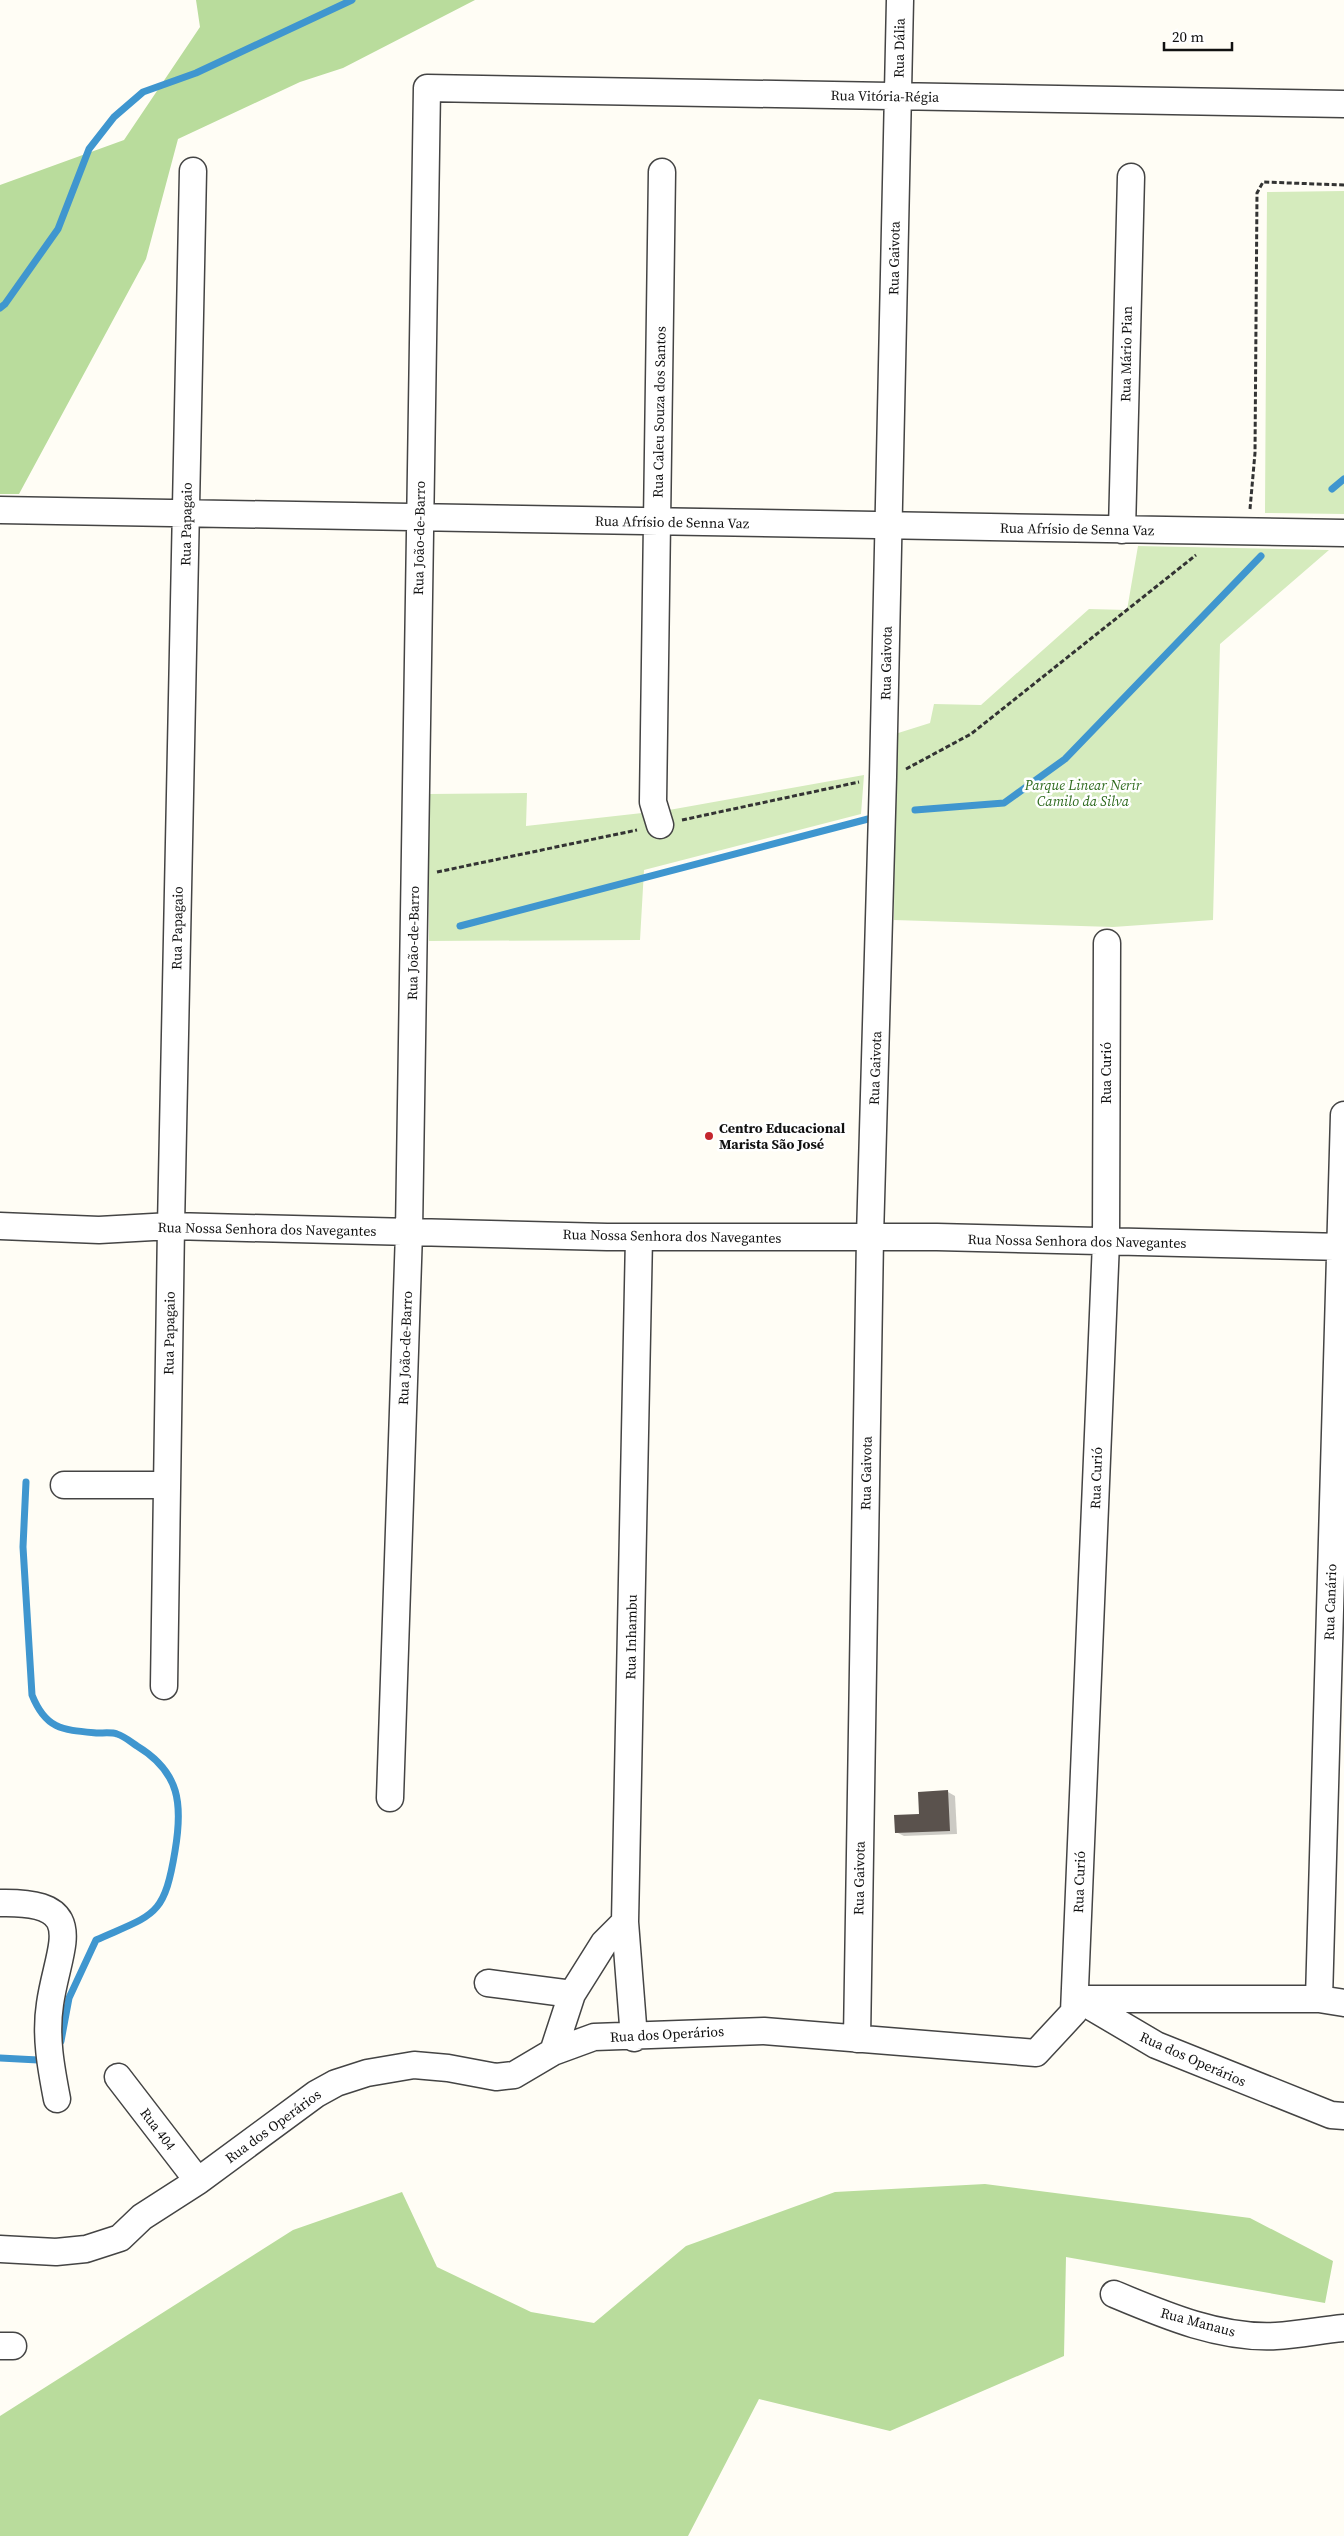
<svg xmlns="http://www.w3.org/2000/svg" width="1344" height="2536" font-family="'Source Serif 4',serif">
  <rect width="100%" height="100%" fill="#fffdf5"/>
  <path fill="#d5ebbd" d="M1344,191v323l-79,-1 2,-321z
    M1138,546l191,4 -109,94 -7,276 -100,7 -219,-7 1,-186 35,-11 4,-19 47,1 108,-96 38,1z
    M864,775l-3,39 -217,56 -4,70 -211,1v-147l98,-1 -1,33 143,-16z"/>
  <path fill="#b9dc9c" d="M196,0h279l-132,68 -43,14 -122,57 -32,120 -127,235h-19v-309l124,-45 76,-113z
    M985,2184l265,34 83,43 -8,42 -259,-46 -2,99 -174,75 -131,-32 -71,137h-688v-120l293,-186 109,-38 35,75 94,45 63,11 92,-77 149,-54z"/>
  <path fill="#0003" d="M948,1792l7,4 2,38 -53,2 -8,-4z"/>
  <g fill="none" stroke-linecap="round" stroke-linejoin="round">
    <path stroke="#3f96cf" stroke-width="7" d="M0,308l5,-4 53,-75 31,-80 25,-32 29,-25 53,-19 156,-73
      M1332,489l12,-10
      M915,810l89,-7 61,-44 196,-203
      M460,926l408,-107
      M26,1482l-3,65 9,148c14,35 31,35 66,38 6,0 14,-1 19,1 7,2 14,8 20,12 43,26 46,58 38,105 -11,67 -21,63 -79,89l-27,58 -8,43
      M0,2058l38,2"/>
  </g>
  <path fill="#5a524d" d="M948,1790l2,41 -55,2 -1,-18 25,-1 -1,-22z"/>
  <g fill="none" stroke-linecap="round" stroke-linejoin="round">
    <defs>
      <path id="minor" d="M0,510l1344,23
        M1122,530l9,-353
        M660,825l-7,-23 9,-630
        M0,1226l99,4 72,-4 436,11h330l407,10
        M64,1485h103
        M164,1686l7,-460 22,-1055
        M390,1798l19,-566 18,-1144 917,16
        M0,1903c92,-2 58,43 50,101 -5,32 1,64 7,95
        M488,1983l84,11
        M1080,1999h239l25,4
        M1319,1999l25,-884
        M1074,2012l32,-770 1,-299
        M634,2038l-9,-116 14,-685
        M857,2039l13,-802 13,-460 17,-777
        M553,2052l19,-58 32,-51 21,-21
        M118,2077l80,104
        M0,2249l56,3 30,-3 34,-11 22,-21 56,-36 118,-87 20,-11 31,-10 47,-8 34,3 48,9 18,-2 39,-23 41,-15 170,-6 272,22 38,-41 4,-13 78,46 175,70 13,1
        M1114,2294c50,21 106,45 162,42 23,-1 45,-6 68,-8
        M0,2346h13"/>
    </defs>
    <use href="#minor" stroke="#444" stroke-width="29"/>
    <path stroke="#333" stroke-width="3" stroke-dasharray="5 2.5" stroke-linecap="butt" d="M1250,509l5,-56 2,-260 6,-11 81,3
      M906,769l65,-35 225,-179
      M682,820l177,-38
      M437,872l200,-42"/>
    <use href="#minor" stroke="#fff" stroke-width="26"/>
  </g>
  <circle fill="#c4262e" stroke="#fff" stroke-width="2" cx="709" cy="1136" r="5"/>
  <g text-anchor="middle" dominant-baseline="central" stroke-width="5" stroke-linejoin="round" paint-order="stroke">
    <g font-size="14" fill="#111" stroke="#fff">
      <text transform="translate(899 48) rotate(-89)">Rua Dália</text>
      <text transform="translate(885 96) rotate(1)">Rua Vitória-Régia</text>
      <text transform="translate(894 258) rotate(-89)">Rua Gaivota</text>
      <text transform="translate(1126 354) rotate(-89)">Rua Mário Pian</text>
      <text transform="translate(659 412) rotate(-89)">Rua Caleu Souza dos Santos</text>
      <text transform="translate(672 522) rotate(1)">Rua Afrísio de Senna Vaz</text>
      <text transform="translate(186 524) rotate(-89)">Rua Papagaio</text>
      <text transform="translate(1077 529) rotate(1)">Rua Afrísio de Senna Vaz</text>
      <text transform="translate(419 538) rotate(-89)">Rua João-de-Barro</text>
      <text transform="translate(886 663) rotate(-89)">Rua Gaivota</text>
      <text transform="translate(177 928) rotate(-89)">Rua Papagaio</text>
      <text transform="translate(413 943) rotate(-89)">Rua João-de-Barro</text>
      <text transform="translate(875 1068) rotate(-88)">Rua Gaivota</text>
      <text transform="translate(1106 1073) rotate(-90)">Rua Curió</text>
      <text transform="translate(267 1229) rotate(1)">Rua Nossa Senhora dos Navegantes</text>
      <text transform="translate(672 1236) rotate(1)">Rua Nossa Senhora dos Navegantes</text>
      <text transform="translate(1077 1241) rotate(1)">Rua Nossa Senhora dos Navegantes</text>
      <text transform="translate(169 1333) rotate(-89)">Rua Papagaio</text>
      <text transform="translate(405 1348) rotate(-88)">Rua João-de-Barro</text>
      <text transform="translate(866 1473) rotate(-89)">Rua Gaivota</text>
      <text transform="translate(1096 1478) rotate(-88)">Rua Curió</text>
      <text transform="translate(1330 1602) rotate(-88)">Rua Canário</text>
      <text transform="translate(631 1637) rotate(-89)">Rua Inhambu</text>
      <text transform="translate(859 1878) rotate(-89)">Rua Gaivota</text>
      <text transform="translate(1079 1882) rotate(-88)">Rua Curió</text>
      <text transform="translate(667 2034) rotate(-3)">Rua dos Operários</text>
      <text transform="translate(1193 2059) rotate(24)">Rua dos Operários</text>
      <text transform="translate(273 2126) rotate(-36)">Rua dos Operários</text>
      <text transform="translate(158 2129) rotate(53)">Rua 404</text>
      <text transform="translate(1198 2322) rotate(15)">Rua Manaus</text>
    </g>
    <g font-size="14" font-style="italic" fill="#2f6b1f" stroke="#fff">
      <text x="1083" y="785">Parque Linear Nerir<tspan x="1083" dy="16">Camilo da Silva</tspan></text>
    </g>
    <g font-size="14" font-weight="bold" fill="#111" stroke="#fff" text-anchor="start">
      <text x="719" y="1128">Centro Educacional<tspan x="719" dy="16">Marista São José</tspan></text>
    </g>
  </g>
  <path d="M1164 42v8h68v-8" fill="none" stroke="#111111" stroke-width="2.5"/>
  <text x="1172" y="42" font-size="15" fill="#111111" stroke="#ffffff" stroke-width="4" paint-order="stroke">20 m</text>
</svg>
